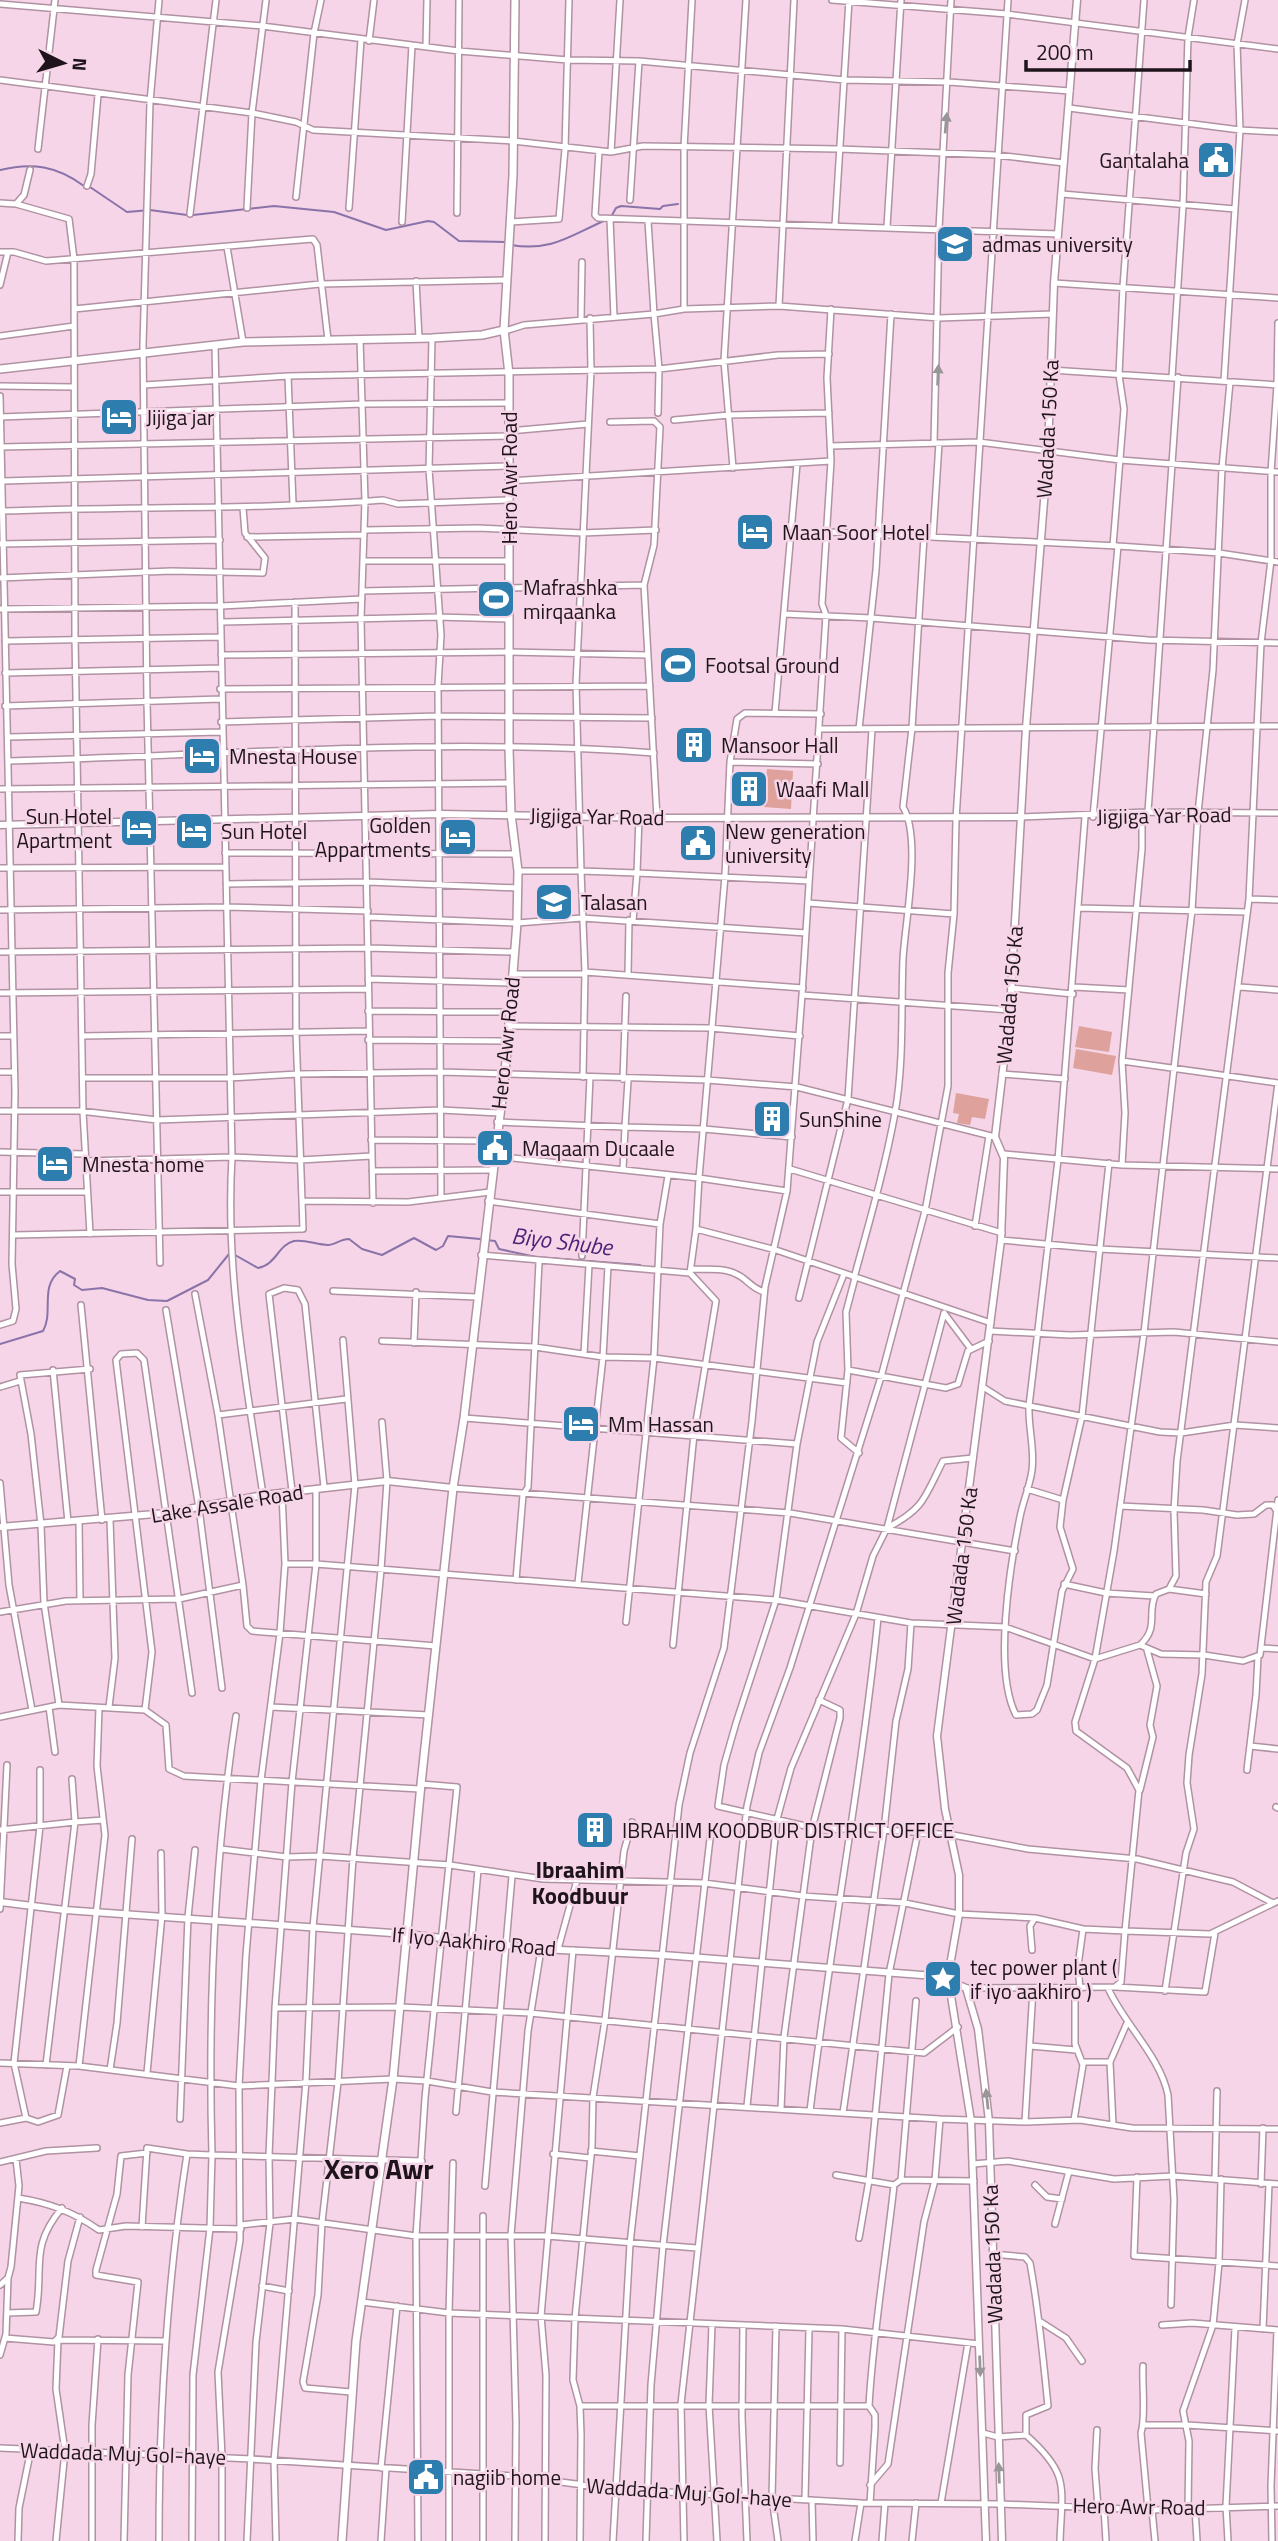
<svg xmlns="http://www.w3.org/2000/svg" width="1278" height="2541" font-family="'Titillium Web',sans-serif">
  <rect width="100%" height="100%" fill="#f5d5e7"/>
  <path fill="#dea19c" d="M689,648l6,27 -27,8 -7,-28z
    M767,769l26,2 -2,38 -27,-2z
    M1079,1026l33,6 -3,20 -34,-5z
    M1076,1049l40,7 -4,19 -39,-7z
    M956,1093l33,6 -4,20 -13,-2 -2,8 -13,-2 2,-9 -6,-1z"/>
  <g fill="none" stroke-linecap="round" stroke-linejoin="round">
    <path stroke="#8a73a8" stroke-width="2" d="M0,170c32,-8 57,-4 84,16
      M90,187l37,25 23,-2 37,5
      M193,215l81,-9 60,6 52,18 42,-9 6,1 25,19 47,1
      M611,217l5,-9 5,-2 39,3 3,-3 15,-2
      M511,245c41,7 60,-10 95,-25
      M486,1240l9,1 4,8 37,8 104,8
      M235,1255l23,13c18,-3 20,-23 36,-27 11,-2 23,4 34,4 6,0 13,-6 21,-6l13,10 20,6 32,-17 22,12 7,-4 5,-10 32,3
      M0,1344l43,-13c11,-19 -4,-44 17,-60l15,8 -1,6 8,5 20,-2 46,12 19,1 41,-21 21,-26"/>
    <defs>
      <path id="minor" d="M159,0l-9,102 -7,243 4,357 13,561
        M692,0l-8,148v161l95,-3 160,12 114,-4
        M832,0l175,14 271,35
        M0,4l262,22 197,25 109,9 71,1 206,19 104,2 121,9
        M369,41l5,-41
        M426,46l1,-46
        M0,80l252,33 44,9 17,8 200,11 98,11 32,-6 196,3 157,6 68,8
        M1069,108l171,22 38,2
        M38,149l17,-149
        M599,151l-4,64 3,3 460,16
        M611,152l9,-152
        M87,186l4,-12 7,-79
        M1062,194l173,15
        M296,197l18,-164 7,-33
        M630,200l9,-139
        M0,203l16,1 8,-9 6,-25
        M16,204l53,15 5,40 1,378 8,475 7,122
        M247,208l5,-95 14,-113
        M349,208l12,-168
        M457,213l2,-213
        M190,214l26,-214
        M610,219l4,98
        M402,222l10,-177
        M510,222l49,-3 6,-70 4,-149
        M835,226l14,-226
        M887,227l14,-227
        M227,247l16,95
        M0,252h14l32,9 267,-22 4,6 11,95
        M416,281l3,57
        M1054,283l224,15
        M0,285l8,-33
        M779,306l15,-306
        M74,309l246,-25 186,-4
        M581,319l1,-57
        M505,331l19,-6 130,-11 -6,-93
        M0,336l74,-10
        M432,338l-3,131 12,166 -3,51 3,510
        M360,339l5,162 -4,118 12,584
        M215,346l17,811c-7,116 14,224 31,338
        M1051,370l227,15
        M288,376l5,128
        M1172,377l11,-171 5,-169 6,-37
        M1224,381l16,-251 -3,-86 8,-44
        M144,385l144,-9 371,-7 119,-14 51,-1
        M0,386l74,1
        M0,396l15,696 -3,172 4,45 -3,12 -13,4
        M658,413l1,-44 -5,-55 30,-5
        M0,417l362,-13 147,-1
        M674,420l55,-5 100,-2
        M610,422l44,-1 6,6 -6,118 -10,40 13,233
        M509,431l79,-7
        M934,443l5,-214 12,-229
        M830,446l149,-4 141,18 158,12
        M1,447l508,-11
        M733,468l-9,-107 22,-361
        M3,481l505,-15
        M508,481l323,-20
        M2,511c127,-5 254,-1 381,-11l15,4 110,-4
        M365,530l113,-2 104,5 74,-3
        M829,532l289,14 101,7 59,9
        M247,537l117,-2
        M933,537l6,-94
        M0,544l220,-4
        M1113,546l11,-137 -5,-34 4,-88 21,-287
        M363,561h146
        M0,578l171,-7 92,2 2,-15 -20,-25 -2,-25
        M362,591l282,-6
        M0,609l221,-3 141,-7
        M784,614l87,4 277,22 130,3
        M222,622l215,-5 72,2
        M5,641l216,-4
        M221,655l288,-3 139,3
        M5,673l216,-5
        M220,689l430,-3
        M5,706l215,-7
        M775,713l22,-249
        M221,722l218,-6 213,2
        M821,729l457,-3
        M859,729l17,-159 15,-256
        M9,737l212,-5
        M9,761c214,-6 431,-24 645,-8
        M730,762l88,2
        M0,789l510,-6
        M1148,812l30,-435
        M1021,817l127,-5 130,1
        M1085,817l-27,343 -29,246c-1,21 6,44 3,64 -2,16 -9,31 -12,47 -10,49 -27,154 -4,198l16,-1 5,-4 10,-25 15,-94 11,-22 -13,-42 3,-27 19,-84 27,-253
        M1093,817l25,-271
        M225,853l290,1
        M0,868l225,-1
        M518,871h63l-5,-187 15,-313 -1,-53
        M226,884l142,-2 150,6
        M1249,899l29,1
        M808,903l146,11
        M1078,908l169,4
        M0,910l226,-3 142,4
        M368,917l149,6 65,-5 224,15
        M633,921l4,-48 172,8
        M0,952l368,-4 146,4
        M585,972l218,16
        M512,974h73
        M628,975l1,-55
        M368,979l144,4
        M1074,987l55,3
        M1240,987l38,3
        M1011,988l62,6
        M0,993l368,-4
        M802,995l24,-380 -4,-11 9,-143 -4,-83 4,-69
        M368,1011l142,1
        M509,1026l201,2 90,8
        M0,1036h13
        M82,1036l286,-5
        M368,1040l139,1
        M1122,1061l156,22 -61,473 -11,26 -4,92 -13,81 -2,28 7,46 -8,24 -21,138
        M0,1072h14
        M1002,1074l63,5
        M583,1077l2,-105 -4,-101 56,2 2,-56
        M84,1078h145l69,-4 143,-2 266,8 90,7 198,50
        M623,1079l3,-83
        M0,1111h80l77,9 284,-10 58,3
        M497,1122l128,5 3,-47
        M371,1140l124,1
        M0,1152l85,2
        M1004,1154l118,11 156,4
        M493,1156l206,22 26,-302 5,-114 7,-43 8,-6 76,1
        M86,1161l146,-4 68,3 72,-4
        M1122,1165l3,-52 -3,-52 20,-212v-36
        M623,1169l2,-42 79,2 88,8
        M790,1169l212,64
        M372,1171l120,-1
        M787,1191l-88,-13 -3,51 80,21 215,73
        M0,1192h87
        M303,1201l105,1 82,-10
        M488,1201l172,23 8,-48
        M975,1226l14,-90
        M13,1235l290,-6 -7,-197 -1,-430
        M1001,1240l98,9 179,9
        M481,1255l209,18
        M582,1256l8,-179
        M691,1269c15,1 32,-2 45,5 12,5 13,13 28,18
        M844,1274l-27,68 -20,102 -21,156 -40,123 -12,42 -6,41 105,24 36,-2 94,7 75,14 109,10 96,23 40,21
        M854,1278c15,-55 31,-110 41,-165 9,-50 6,-103 8,-154 2,-37 19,-121 0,-152l9,-79 12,-191
        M333,1291l144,6
        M195,1294l23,121 25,170
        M799,1298l49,-199 24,-370
        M81,1305l21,215
        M166,1310l33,198 23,180
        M944,1313l27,36
        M990,1331l80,4 104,-3 104,10
        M382,1341l153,6 68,10 51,1 6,-134
        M414,1343l2,-51
        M584,1354l5,-89
        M53,1370l15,152
        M848,1370l-2,-58 9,-34
        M0,1387l20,-6
        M983,1387l22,14 155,31 21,1 54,-8 43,3
        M218,1415l128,-16
        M464,1418l333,26
        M859,1453l-18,-15 7,-68 98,18 12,-4 10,-33 21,-10
        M0,1483l9,102 23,125
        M453,1488l337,25 225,38
        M316,1489v75l460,36 135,23 94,4 90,32 45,-14c20,-18 6,-33 16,-51l13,-5 37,5
        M1027,1489l36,11
        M292,1491l-23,-197 15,-6 14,2 7,14 19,183
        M1120,1506l83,4 34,5 17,-1 12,-9h7l3,5
        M79,1521l1,79
        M887,1528c38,-20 37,-30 56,-67l30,-3
        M516,1580l7,-85 5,-8 11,-225
        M578,1583l25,-226 5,-91
        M1064,1584l42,9 48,3
        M1169,1589l7,-13 -2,-65 3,-50 72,-562 12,-256 10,-83v-88l6,-87 1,-62
        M0,1612l66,-11 113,-2 64,-14 4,41 5,5 184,15
        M626,1622l28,-264 193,25
        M673,1645l21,-211 22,-133 -26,-28 6,-44
        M1140,1645l21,9 43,1 39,6 17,-6 18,-155
        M1263,1648l15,1
        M59,1705l-15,-102 -3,-78 -10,-91 -11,-59 70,-6
        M49,1707l6,45
        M109,1707l6,-49 -5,-138
        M271,1707l158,8
        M145,1710l21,15 3,44 15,7 236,13
        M0,1717l59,-12 86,5 7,-58 -36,-292 5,-6 16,-1 7,7 48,333
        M1250,1746l28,3
        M1247,1770l9,-75 2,-39
        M72,1779l3,43 28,-2
        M1140,1790l13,-53 -3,-12 7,-39 -10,-36
        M1276,1807l2,1
        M0,1830l75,-8 -29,243
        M221,1849l66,8 33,-1 130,9 93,14 161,4 99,13 102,7 54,11 76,4
        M0,1909l7,-144
        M558,1949l19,-69
        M1032,1950l-2,-24 5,-8 48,11
        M1116,1987l89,5 10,-59
        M966,1988l149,-1 6,-5 4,-51 85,3 68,-33
        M1108,1988c16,36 52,68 60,107l6,105 -3,105
        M1080,1989l-2,-23 5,-37 42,2 14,-141 -12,-22 -51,-37 -1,-9 20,-63 19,-108 30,-218 48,-423 6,-97 15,-143 9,-202 8,-86
        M275,2008l125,-1 130,6 394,40 34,-26
        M1030,2046l46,4
        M1082,2062h28
        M0,2063l79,3 160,20 154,-7 34,2 65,11 448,27 85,3 55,-2 52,8 146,1
        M79,2066l26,-231 -8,-69 2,-58
        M110,2070l7,-47 15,-184
        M147,2073l15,-158 -1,-62
        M747,2106l30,-287 14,-51 65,-154 17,-58 14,-28 57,-215
        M781,2109l3,-72 28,-208 28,-111v-8l-21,-10
        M810,2111c20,-165 51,-328 68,-493
        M456,2112l22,-242
        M843,2113l41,-283 12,-109 12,-52 3,-46
        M26,2118l12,4 20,-7 9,-49
        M180,2119l8,-202 7,-67
        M1074,2120l9,-55 -8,-21v-55
        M1025,2122l8,-133
        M0,2123l26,-5 -12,-55 26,-237v-56
        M1113,2125l-3,-63 17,-39
        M591,2151l49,5
        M553,2154l37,4
        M0,2162l46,-11 51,-3
        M973,2164l35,-3 106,18 59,-3 105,8
        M836,2175l58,10
        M1137,2177l-3,79 144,10
        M1215,2179l2,-88
        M901,2180l73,1
        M1261,2184l2,-56
        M1035,2185l12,12 15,2
        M485,2186l27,-310
        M18,2198c32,5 55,14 81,32l27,-4 115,3
        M1055,2224l14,-53
        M241,2225l54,-6 121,17h131l150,12
        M142,2227l5,-79 40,6
        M859,2238l10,-58 20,-206 29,-142
        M992,2254l33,3 5,6c9,48 13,95 18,143l-22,9v20
        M0,2285l8,-7 3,-11 8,-81 -3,-27
        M262,2286l27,5
        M362,2302l87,11 393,16 137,15
        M7,2313l29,-1c8,-44 -7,-65 26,-104
        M1041,2322l25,16 16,23
        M712,2324l-3,81 8,136
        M743,2325l-1,92 5,124
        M1162,2325l30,-2 86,7
        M776,2326l-4,172 6,43
        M1263,2329l6,-145
        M5,2338l49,4 5,-5 9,-76 12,-44
        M0,2355l6,-21 2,-56
        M1143,2366c-1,19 3,52 -2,67l7,76
        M351,2392l-46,-4 -2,-6 15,-87 4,-73 16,-140 15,-224 28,-288 6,-89 -5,-59
        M580,2406h289
        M1145,2425h41
        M1187,2425l91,6
        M1097,2430l-2,39 3,38
        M983,2433l15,4 28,-2c44,39 36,51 34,106
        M0,2448l252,11 262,17 101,13 246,14 140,1 151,6 126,-4
        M840,2463l2,-134
        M381,2468l16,-162
        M870,2485l18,-21 36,-242 11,-42 5,-61
        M805,2499l4,-169
        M812,2500l1,41
        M870,2503l5,-75v-13l-6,-9c4,-74 17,-147 25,-221l7,-5 15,-179
        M941,2503l27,-160
        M1104,2508l2,33
        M1195,2508l2,33
        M1188,2509l1,-68 -6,-30 30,-86 6,-62 2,-84
        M1152,2510l3,31
        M18,2541l1,-33 12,-59
        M56,2541l9,-90 -9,-62 2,-49 107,1
        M92,2541v-116l6,-86
        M124,2541l4,-166 10,-93 -42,-7v-5l21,-76 4,-38 26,-3
        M159,2541c0,-130 8,-258 28,-387l25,1c-4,-146 2,-294 24,-439
        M192,2541l1,-166 17,-147 2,-73 210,6
        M222,2541v-84l-4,-85 22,-132 -1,-154 7,-131 15,-175 19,-147 5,-69 -3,-71
        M247,2541l9,-199 14,-119 -1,-67 6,-148 17,-226 24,-218h-31
        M276,2541l-2,-80 32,-380 7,-154 42,-442 -12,-145
        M381,2541l5,-73
        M418,2541l-2,-305 9,-138 32,-311 -36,-3
        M449,2541v-228l4,-150
        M483,2541v-325
        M515,2541l1,-118 -5,-188 17,-204 13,-82
        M545,2541l1,-166 -5,-59 32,-366
        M580,2541l1,-106 -1,-29 -7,-26 2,-62 17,-172 1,-49 12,-77 19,-169 8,-29
        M613,2541l17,-297 49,-439 11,-52 34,-105 28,-227 13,-134 22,-96 15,-196 208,15
        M646,2541l5,-156 12,-139 48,-416
        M684,2541l-3,-137 66,-598 12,-53 31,-85 91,-291 44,-166 23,-125v-113l6,-59 2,-95 52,-819
        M855,2541l6,-38
        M882,2541l3,-38
        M912,2541l4,-38
        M1228,2541l-2,-35 9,-178
        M1272,2541l-1,-55 6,-156"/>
      <path id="tertiary" d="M0,825l440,-11 217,4 364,-1
        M0,1527l167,-14 96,-18 124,-14 66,7
        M0,1902l65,8 341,24 135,15 122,6 285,22
        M950,1981l16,7 12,41 11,92 13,420
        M986,2541l-15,-420 -23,-144 11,-63v-39l-14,-66 -8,-73 64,-496 3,-82 -9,-21 15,-127 16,-282 22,-277 6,-168 23,-283"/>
      <path id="secondary" d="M0,369l243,-27 189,-4 50,-3 22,-5
        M342,2541l14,-200 37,-262 28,-295 32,-296 11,-70 41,-345 12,-150 1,-52 -7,-57 -2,-65v-375l-5,-44 9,-155 2,-175"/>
    </defs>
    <use href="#minor" stroke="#b092a3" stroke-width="8"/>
    <use href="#tertiary" stroke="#b092a3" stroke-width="9"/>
    <use href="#secondary" stroke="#b092a3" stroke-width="10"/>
    <use href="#minor" stroke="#fff" stroke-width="5"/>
    <use href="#tertiary" stroke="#fff" stroke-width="6"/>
    <use href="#secondary" stroke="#fff" stroke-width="7"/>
  </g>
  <defs><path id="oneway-solid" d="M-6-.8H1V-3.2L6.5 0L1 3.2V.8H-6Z" transform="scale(1.75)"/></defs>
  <g fill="#9a9598">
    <use href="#oneway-solid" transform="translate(946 123) rotate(-85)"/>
    <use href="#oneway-solid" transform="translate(938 375) rotate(-88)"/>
    <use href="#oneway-solid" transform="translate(987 2099) rotate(-96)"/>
    <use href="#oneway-solid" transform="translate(980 2366) rotate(88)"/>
    <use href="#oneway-solid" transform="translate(999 2473) rotate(-92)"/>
  </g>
  <defs>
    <symbol id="civic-square" viewBox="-11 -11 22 22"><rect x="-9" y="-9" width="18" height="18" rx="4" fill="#2e7daf" stroke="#f5d5e7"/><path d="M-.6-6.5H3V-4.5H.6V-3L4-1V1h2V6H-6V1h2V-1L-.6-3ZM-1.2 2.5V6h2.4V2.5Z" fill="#fff"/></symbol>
    <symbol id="school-square" viewBox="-11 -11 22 22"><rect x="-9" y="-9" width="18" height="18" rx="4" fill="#2e7daf" stroke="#f5d5e7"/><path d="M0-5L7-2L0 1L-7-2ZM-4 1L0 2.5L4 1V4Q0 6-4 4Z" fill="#fff"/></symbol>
    <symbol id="hotel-square" viewBox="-11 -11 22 22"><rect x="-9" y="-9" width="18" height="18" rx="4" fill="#2e7daf" stroke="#f5d5e7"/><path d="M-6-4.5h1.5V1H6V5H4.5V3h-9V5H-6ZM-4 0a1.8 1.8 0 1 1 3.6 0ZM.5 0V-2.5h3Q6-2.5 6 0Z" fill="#fff"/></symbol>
    <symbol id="stadium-square" viewBox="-11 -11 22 22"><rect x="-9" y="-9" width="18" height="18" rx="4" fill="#2e7daf" stroke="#f5d5e7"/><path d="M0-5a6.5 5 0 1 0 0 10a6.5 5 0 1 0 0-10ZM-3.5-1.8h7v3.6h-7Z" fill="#fff"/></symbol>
    <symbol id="building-square" viewBox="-11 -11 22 22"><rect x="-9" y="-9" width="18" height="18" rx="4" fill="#2e7daf" stroke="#f5d5e7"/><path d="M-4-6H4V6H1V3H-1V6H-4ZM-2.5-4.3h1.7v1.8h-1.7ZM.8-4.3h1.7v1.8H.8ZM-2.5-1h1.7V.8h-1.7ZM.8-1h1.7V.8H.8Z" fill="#fff"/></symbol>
    <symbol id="sight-square" viewBox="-11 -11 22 22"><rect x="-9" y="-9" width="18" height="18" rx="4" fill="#2e7daf" stroke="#f5d5e7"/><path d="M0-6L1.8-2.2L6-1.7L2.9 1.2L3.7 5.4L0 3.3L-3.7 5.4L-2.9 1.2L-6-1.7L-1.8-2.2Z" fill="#fff"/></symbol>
  </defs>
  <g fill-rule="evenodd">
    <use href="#civic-square" x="1194" y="138" width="44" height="44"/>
    <use href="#school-square" x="933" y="222" width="44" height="44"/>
    <use href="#hotel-square" x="97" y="395" width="44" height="44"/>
    <use href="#hotel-square" x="733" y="510" width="44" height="44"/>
    <use href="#stadium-square" x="474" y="577" width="44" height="44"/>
    <use href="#stadium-square" x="656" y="643" width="44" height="44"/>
    <use href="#building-square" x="672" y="723" width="44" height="44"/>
    <use href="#hotel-square" x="180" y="734" width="44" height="44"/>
    <use href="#building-square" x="727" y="767" width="44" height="44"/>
    <use href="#hotel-square" x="117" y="806" width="44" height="44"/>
    <use href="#hotel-square" x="172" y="809" width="44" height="44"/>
    <use href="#hotel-square" x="436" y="815" width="44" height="44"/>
    <use href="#civic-square" x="676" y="821" width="44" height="44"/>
    <use href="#school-square" x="532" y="880" width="44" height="44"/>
    <use href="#building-square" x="750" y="1097" width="44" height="44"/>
    <use href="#civic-square" x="473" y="1126" width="44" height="44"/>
    <use href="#hotel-square" x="33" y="1142" width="44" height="44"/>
    <use href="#hotel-square" x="559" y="1402" width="44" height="44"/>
    <use href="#building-square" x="573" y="1808" width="44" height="44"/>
    <use href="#sight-square" x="921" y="1957" width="44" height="44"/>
    <use href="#civic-square" x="404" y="2455" width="44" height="44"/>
  </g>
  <g text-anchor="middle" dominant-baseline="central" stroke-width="5" stroke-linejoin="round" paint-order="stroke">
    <g font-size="21" fill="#1f141b" stroke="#f5d5e7" text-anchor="start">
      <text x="1189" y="160" text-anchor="end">Gantalaha</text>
      <text x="982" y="244">admas university</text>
      <text x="146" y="417">Jijiga jar</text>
      <text x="782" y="532">Maan Soor Hotel</text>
      <text x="523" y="587">Mafrashka<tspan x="523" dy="24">mirqaanka</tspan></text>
      <text x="705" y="665">Footsal Ground</text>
      <text x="721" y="745">Mansoor Hall</text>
      <text x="229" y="756">Mnesta House</text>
      <text x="776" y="789">Waafi Mall</text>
      <text x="112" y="816" text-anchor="end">Sun Hotel<tspan x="112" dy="24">Apartment</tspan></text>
      <text x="431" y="825" text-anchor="end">Golden<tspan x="431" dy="24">Appartments</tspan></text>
      <text x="221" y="831">Sun Hotel</text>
      <text x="725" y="831">New generation<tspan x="725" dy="24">university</tspan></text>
      <text x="581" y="902">Talasan</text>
      <text x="799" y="1119">SunShine</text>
      <text x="522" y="1148">Maqaam Ducaale</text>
      <text x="82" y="1164">Mnesta home</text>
      <text x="608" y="1424">Mm Hassan</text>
      <text x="622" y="1830">IBRAHIM KOODBUR DISTRICT OFFICE</text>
      <text x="970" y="1967">tec power plant (<tspan x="970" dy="24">if iyo aakhiro )</tspan></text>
      <text x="453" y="2477">nagiib home</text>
    </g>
    <g font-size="21" fill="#1f141b" stroke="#f5d5e7">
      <text transform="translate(1047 429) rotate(-87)">Wadada 150 Ka</text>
      <text transform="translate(509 478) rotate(-90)">Hero Awr Road</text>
      <text transform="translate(1164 815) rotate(-1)">Jigjiga Yar Road</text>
      <text transform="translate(597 816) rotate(1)">Jigjiga Yar Road</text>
      <text transform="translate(1009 995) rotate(-85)">Wadada 150 Ka</text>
      <text transform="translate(505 1043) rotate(-84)">Hero Awr Road</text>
      <text transform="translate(227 1503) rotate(-9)">Lake Assale Road</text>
      <text transform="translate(961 1556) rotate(-83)">Wadada 150 Ka</text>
      <text transform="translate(474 1941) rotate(5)">If Iyo Aakhiro Road</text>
      <text transform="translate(992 2254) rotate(-92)">Wadada 150 Ka</text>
      <text transform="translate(123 2453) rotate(2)">Waddada Muj Gol-haye</text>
      <text transform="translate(689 2492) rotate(4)">Waddada Muj Gol-haye</text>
      <text transform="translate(1139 2506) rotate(1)">Hero Awr Road</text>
    </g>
    <g font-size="23" font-style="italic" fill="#4c2378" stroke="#f5d5e7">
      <text transform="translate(562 1241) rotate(7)">Biyo Shube</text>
    </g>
    <g font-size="23" font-weight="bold" fill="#1f141b" stroke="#f5d5e7">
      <text x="580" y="1869">Ibraahim<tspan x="580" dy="26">Koodbuur</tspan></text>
    </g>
    <g font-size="28" font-weight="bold" fill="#1f141b" stroke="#f5d5e7">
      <text x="379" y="2168">Xero Awr</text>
    </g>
  </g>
  <g transform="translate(63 63) rotate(95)" stroke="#f5d5e7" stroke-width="5" paint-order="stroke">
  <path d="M0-5L12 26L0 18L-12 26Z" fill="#1f141b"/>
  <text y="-10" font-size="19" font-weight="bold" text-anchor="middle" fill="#1f141b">N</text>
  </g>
  <path d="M1026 60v10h164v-10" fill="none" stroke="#1f141b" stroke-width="3.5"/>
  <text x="1036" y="60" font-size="21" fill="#1f141b" stroke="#f5d5e7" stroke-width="5" paint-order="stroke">200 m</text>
</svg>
